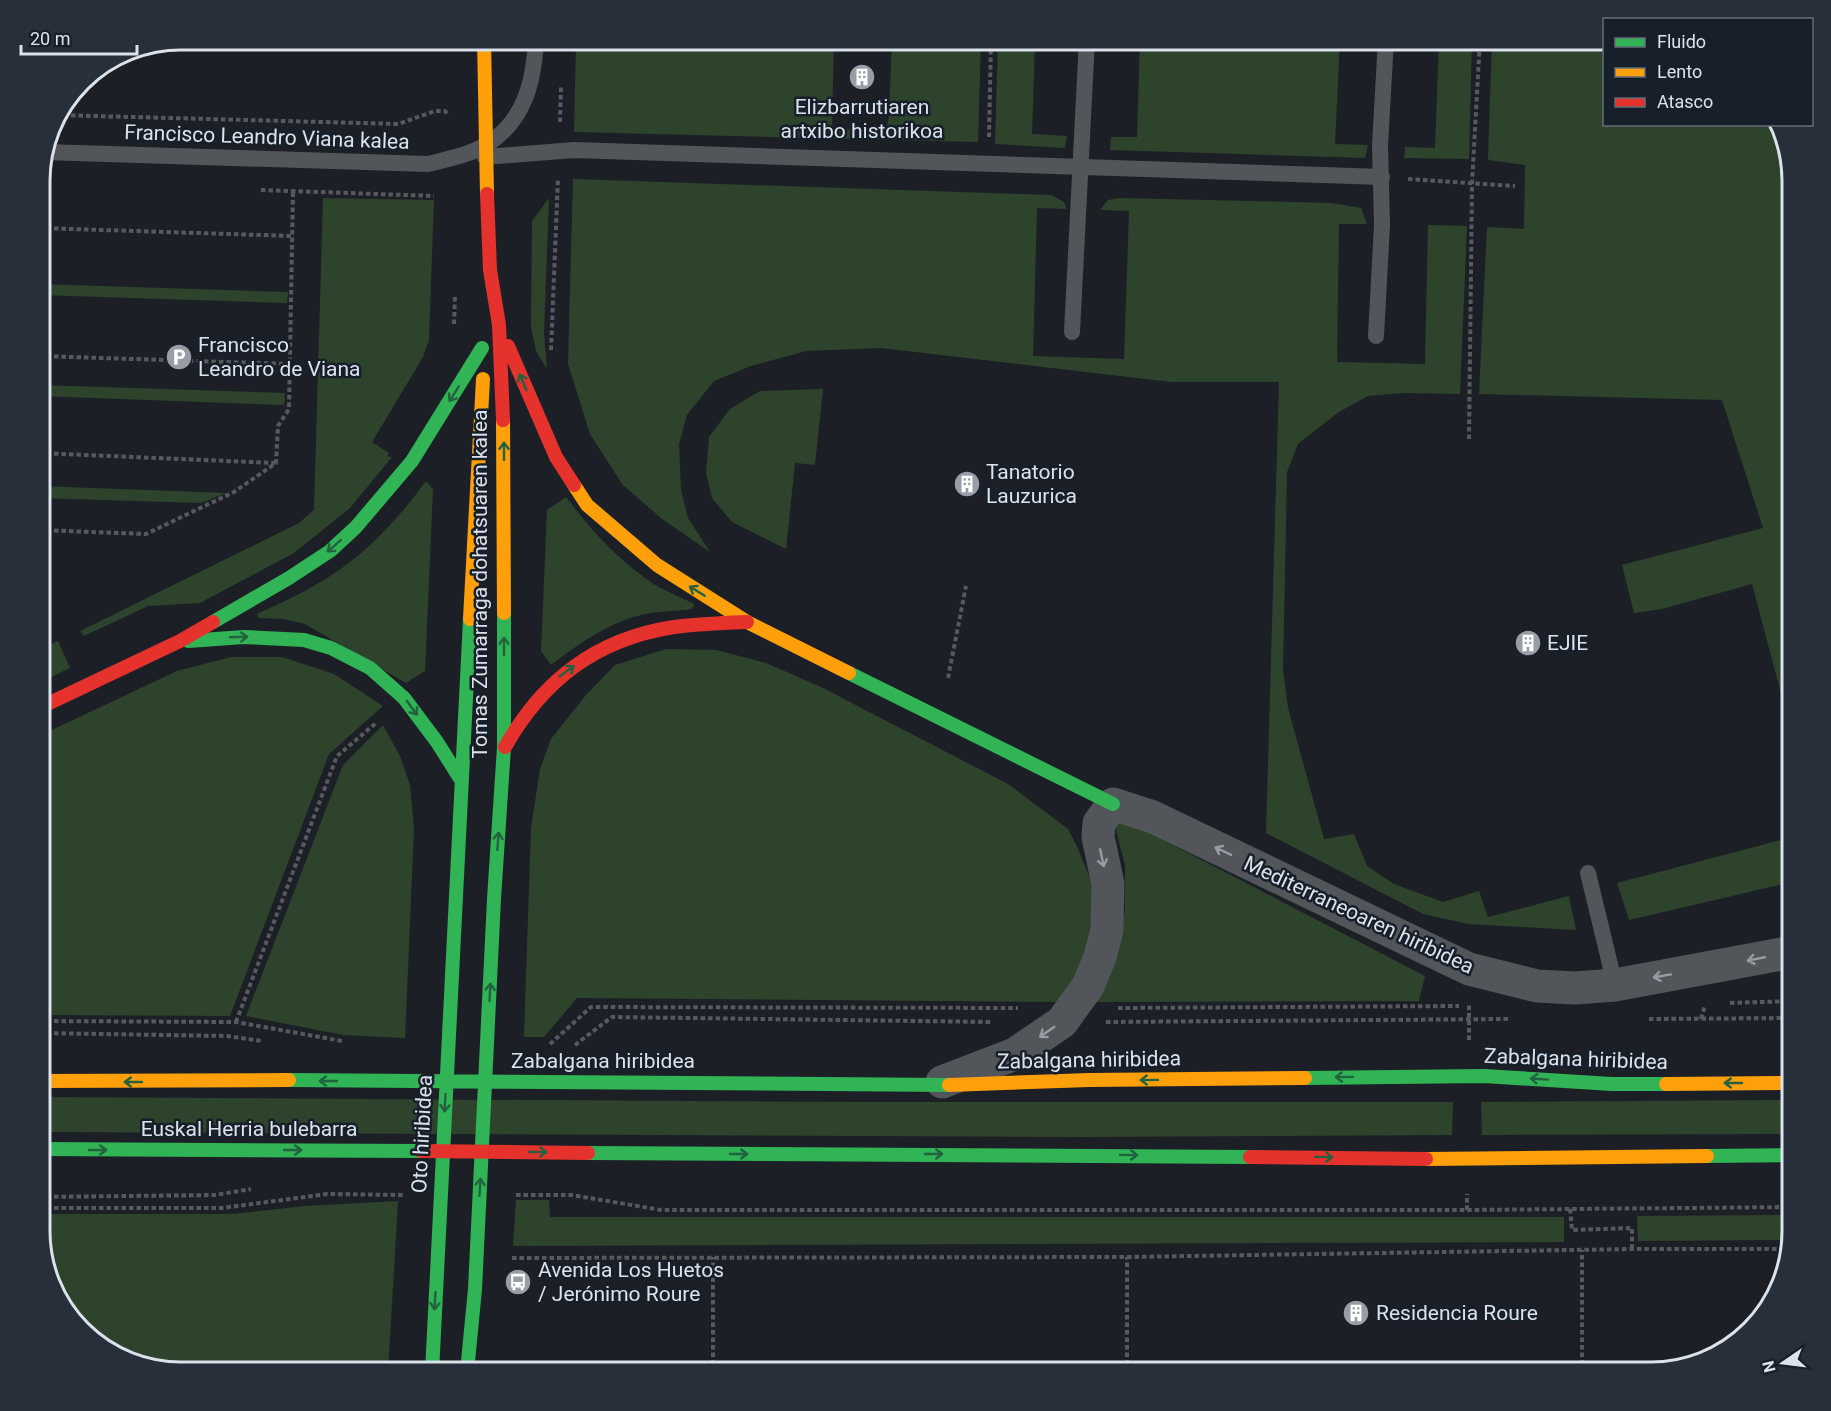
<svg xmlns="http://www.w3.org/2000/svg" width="1831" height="1411" font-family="Roboto,sans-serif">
  <rect width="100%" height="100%" fill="#1c2026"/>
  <path fill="#2d432c" d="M576,39h258l-2,90 54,2 3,-15 3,-77h89l-3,103 -404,-10z
    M998,39h37l-3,95 35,2 -2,12 -70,-4z
    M1140,39h200l-5,105 33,1 -3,13 -255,-8 1,-13h26z
    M1439,39h33l-3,120 -65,-1 1,-11 30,1z
    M1492,39h112v85l175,1 13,55v555l-40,-151 -90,25 -28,4 -12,-48 141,-37 -41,-128 -243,-6 8,-167 37,2 1,-64 -37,-5z
    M573,179l478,16 13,7 3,7 -30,-1 -4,148 91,3 5,-148 -29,-1 8,-10 12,-2 212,5 29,5 6,16h-28l-2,138 88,2 3,-139 39,1 -7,168 -57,-1 -35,3 -29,16 -41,32 -11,28 -4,198 5,38 36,131 30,-5 13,32 27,18 49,18 36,-11 9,26 81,-21 7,34 -107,-6 -46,-10 -157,-81 13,-451h-108l-290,-34 -75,3 -55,15 -37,15 -27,34 -8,29 2,46 7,28 22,34 -48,-33 -40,-35 -32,-50 -22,-70z
    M323,198l111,2 -5,140 -6,17 -51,85 17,11 -2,3 5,1 -42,51 -56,45 -94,50 -52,3 -64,30 -4,-5 219,-108 15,-13z
    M549,198l-5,136 3,35 -11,-18 -5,-24 1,-106z
    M39,284l249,8 -1,11 -248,-8z
    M39,385l246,8 -1,12 -245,-9z
    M823,389l-8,76 -20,-2 -9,86 -54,-27 -20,-24 -6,-25 3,-36 21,-28 30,-18z
    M426,481l7,8 -8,182 -19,12 -101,-59 -21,-5 -25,-1 -2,-4c24,-11 48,-22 70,-36 40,-25 72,-60 99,-97z
    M39,486l187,7 -25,10 -162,-5z
    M566,497c25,33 51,62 86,86 13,8 29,14 42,21l-2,5c-15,2 -32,2 -47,5 -36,8 -65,29 -94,51l-10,-14 6,-141z
    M58,641l12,27 -31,15v-33z
    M666,649l50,1 50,13 55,24 187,97 60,45 11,22 14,35 1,30 -6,33 -12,29 -17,24 -482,-4 -33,39h-20l7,-209 9,-59 11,-30 35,-44 29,-30z
    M231,657h51l52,17 49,32 -54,48 -99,262 -191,-1v-279l138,-65z
    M383,725l17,31 10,29 4,44 -9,209 -62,-3 -97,-19 97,-251z
    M1120,823l14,2 291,151 -6,25 -324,1 19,-43 11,-48v-46l-10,-38z
    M1792,837v45l-163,38 -12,-37z
    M39,1097l819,5h595l-1,33 -370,2 -1043,-5z
    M1792,1100v34l-310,1 -1,-33z
    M516,1200h33l1,17h1014v25l-1051,4z
    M398,1201l-10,171h-208l-45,-8 -41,-21 -40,-50 -15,-54v-25h193l74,-8z
    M1792,1215l-2,25 -152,1 -1,-25z"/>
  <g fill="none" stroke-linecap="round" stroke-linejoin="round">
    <path stroke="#56595e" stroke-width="4" stroke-dasharray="4.5 3" stroke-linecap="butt" d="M56,115l342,9 37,-13h10l3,4
      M560,122l1,-37
      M989,137l2,-98
      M1408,179l107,7
      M261,190l173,6
      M39,228l253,8
      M454,324l1,-29
      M551,350l7,-172
      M39,356l250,8
      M1469,439l3,-255 8,-145
      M39,453l236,10
      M39,530l107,4 88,-42 42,-29 2,-37 11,-17 4,-218
      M948,678l18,-92
      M1730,1003l62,-2
      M1118,1008l341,-2
      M1649,1019l143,-1
      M1701,1019l4,-14
      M39,1021l197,1 106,19
      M236,1022l101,-266 39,-33
      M1106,1022l403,-3
      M39,1033l188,3 35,5
      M1469,1040v-35
      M550,1044l41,-37 427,1
      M575,1045l37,-28 381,5
      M516,1195h56l89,15h806l325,-3
      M39,1197l176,-2 36,-6
      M39,1208h183l105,-14 77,1
      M1570,1209l2,21 60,-2v21
      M1467,1210v-16
      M512,1258l615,-1 505,-8h157
      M713,1372v-115
      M1127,1372v-115
      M1582,1372v-122"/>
    <path stroke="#52555a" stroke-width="16" d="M44,152l384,12c19,-5 41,-9 58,-19 39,-24 48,-64 50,-106
      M485,157l89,-7 808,27
      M1072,332l15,-293
      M1376,336l6,-111 -2,-79 6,-107
      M1588,873l27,112"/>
    <path stroke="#52555a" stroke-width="33" d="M942,1082l73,-28 47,-32 26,-36 12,-29 7,-27 1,-46 -10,-47 1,-14 14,-19 40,13 316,152 68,17 38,2 40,-3 177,-33"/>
    <path stroke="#30b455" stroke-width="14" d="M213,622l76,-44 41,-27 26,-24 56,-66 70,-113
      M188,641l56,-4 60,3 27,8 39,20 34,30 33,44 24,38
      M849,673l264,131
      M1305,1078l179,-2 128,8h54
      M289,1080l660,5
      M39,1149l382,2
      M588,1153l662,4
      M1707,1156l85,-1
      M432,1372l38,-753
      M467,1372l8,-83 19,-390 10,-152v-134"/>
    <path stroke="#ff9f0a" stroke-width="14" d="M484,39l3,155
      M503,420l1,193
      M574,485l13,20 70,60 90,57 102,51
      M470,619l13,-240
      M39,1081l250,-1
      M1666,1084l126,-1
      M949,1085l140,-5 216,-2
      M1426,1159l281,-3"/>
    <path stroke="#e5322d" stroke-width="14" d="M487,194l3,76 9,55 4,95
      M508,346l48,111 18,28
      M39,708l141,-67 33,-19
      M505,747c38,-67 91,-108 169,-120 24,-3 49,-4 73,-5
      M421,1151l167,2
      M1250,1157l176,2"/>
  </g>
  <defs><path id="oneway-shaft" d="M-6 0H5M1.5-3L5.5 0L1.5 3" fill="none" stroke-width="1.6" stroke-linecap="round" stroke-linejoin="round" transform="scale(1.5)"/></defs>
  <g stroke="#22623e">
    <use href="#oneway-shaft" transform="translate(523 382) rotate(-113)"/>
    <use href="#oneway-shaft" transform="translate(454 394) rotate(122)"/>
    <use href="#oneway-shaft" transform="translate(504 451) rotate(-90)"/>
    <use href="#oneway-shaft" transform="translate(334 546) rotate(139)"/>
    <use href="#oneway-shaft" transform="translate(697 591) rotate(-148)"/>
    <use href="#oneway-shaft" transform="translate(239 637) rotate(-2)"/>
    <use href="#oneway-shaft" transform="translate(504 646) rotate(-90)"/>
    <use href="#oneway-shaft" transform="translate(567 671) rotate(-36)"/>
    <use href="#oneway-shaft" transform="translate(412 708) rotate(54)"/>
    <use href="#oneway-shaft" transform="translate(498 841) rotate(-86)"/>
    <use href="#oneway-shaft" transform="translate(490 992) rotate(-87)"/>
    <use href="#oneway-shaft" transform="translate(1344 1077) rotate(179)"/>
    <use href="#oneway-shaft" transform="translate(1539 1079) rotate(-176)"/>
    <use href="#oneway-shaft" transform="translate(1149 1080) rotate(179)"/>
    <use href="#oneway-shaft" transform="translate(328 1081) rotate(180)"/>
    <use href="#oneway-shaft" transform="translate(133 1082) rotate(180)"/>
    <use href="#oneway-shaft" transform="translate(1733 1083) rotate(180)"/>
    <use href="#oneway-shaft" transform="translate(445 1103) rotate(93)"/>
    <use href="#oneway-shaft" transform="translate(98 1150)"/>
    <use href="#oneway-shaft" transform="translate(293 1150)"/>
    <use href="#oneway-shaft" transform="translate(538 1152) rotate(1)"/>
    <use href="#oneway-shaft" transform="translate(739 1154)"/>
    <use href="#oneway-shaft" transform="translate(934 1154)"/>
    <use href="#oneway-shaft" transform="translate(1129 1155) rotate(1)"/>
    <use href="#oneway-shaft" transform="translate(1324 1157) rotate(1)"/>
    <use href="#oneway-shaft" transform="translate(480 1187) rotate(-87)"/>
    <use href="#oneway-shaft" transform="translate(435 1301) rotate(93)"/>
  </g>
  <g stroke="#979ca2">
    <use href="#oneway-shaft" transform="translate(1223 851) rotate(-154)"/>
    <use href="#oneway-shaft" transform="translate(1102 858) rotate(78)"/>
    <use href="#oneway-shaft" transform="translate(1756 959) rotate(169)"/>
    <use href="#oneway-shaft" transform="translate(1662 976) rotate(170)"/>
    <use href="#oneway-shaft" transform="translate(1047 1032) rotate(145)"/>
  </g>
  <defs>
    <symbol id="building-disc" viewBox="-11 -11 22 22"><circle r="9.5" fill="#999ea6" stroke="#171f2b"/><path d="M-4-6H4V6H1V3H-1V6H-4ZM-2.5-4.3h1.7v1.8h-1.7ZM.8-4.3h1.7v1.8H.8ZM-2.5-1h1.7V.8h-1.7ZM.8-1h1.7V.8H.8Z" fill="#fff"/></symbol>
    <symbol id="parking-disc" viewBox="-11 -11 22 22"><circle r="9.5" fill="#999ea6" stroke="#171f2b"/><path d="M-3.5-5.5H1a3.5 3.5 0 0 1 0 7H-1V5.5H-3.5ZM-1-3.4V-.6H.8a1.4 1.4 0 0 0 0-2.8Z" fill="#fff"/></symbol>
    <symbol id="bus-disc" viewBox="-11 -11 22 22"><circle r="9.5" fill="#999ea6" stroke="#171f2b"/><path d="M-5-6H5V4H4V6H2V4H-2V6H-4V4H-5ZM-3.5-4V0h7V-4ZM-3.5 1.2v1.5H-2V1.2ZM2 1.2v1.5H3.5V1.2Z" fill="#fff"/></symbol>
  </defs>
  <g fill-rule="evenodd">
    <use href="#building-disc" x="847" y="62" width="30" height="30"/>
    <use href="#parking-disc" x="164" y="342" width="30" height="30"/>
    <use href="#building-disc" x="952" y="469" width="30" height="30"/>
    <use href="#building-disc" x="1513" y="628" width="30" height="30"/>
    <use href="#bus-disc" x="503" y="1267" width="30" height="30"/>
    <use href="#building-disc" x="1341" y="1298" width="30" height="30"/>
  </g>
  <g text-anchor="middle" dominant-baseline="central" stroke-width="5" stroke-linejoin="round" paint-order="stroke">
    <g font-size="21" fill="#dce2eb" stroke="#171f2b" text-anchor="start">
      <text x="862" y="107" text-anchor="middle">Elizbarrutiaren<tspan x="862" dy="24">artxibo historikoa</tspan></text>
      <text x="198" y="345">Francisco<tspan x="198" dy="24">Leandro de Viana</tspan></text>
      <text x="986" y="472">Tanatorio<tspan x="986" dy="24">Lauzurica</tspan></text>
      <text x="1547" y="643">EJIE</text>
      <text x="538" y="1270">Avenida Los Huetos<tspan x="538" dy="24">/ Jerónimo Roure</tspan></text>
      <text x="1376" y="1313">Residencia Roure</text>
    </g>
    <g font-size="21" fill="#dce2eb" stroke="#171f2b">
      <text transform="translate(267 137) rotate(2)">Francisco Leandro Viana kalea</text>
      <text transform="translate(480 584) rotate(-90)">Tomas Zumarraga dohatsuaren kalea</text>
      <text transform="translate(1359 915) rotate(25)">Mediterraneoaren hiribidea</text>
      <text transform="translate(1576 1059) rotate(2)">Zabalgana hiribidea</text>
      <text transform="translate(1089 1060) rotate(-1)">Zabalgana hiribidea</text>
      <text x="603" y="1061">Zabalgana hiribidea</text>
      <text x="249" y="1129">Euskal Herria bulebarra</text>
      <text transform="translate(422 1134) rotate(-87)">Oto hiribidea</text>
    </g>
  </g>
  <path d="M0 0H1831V1411H0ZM181 50H1651A131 131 0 0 1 1782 181V1231A131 131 0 0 1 1651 1362H181A131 131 0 0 1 50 1231V181A131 131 0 0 1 181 50Z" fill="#272f3a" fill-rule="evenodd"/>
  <path fill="none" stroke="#dce2eb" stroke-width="3" d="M181 50H1651A131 131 0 0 1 1782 181V1231A131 131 0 0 1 1651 1362H181A131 131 0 0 1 50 1231V181A131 131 0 0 1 181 50Z"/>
  <rect x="1603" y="18" width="210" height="108" fill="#171f2b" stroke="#666d78" stroke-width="1.5"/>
  <rect x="1615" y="38" width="30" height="9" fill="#30b455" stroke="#666d78" stroke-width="1.5"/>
  <text x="1657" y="48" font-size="18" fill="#dce2eb">Fluido</text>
  <rect x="1615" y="68" width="30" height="9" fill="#ff9f0a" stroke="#666d78" stroke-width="1.5"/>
  <text x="1657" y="78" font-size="18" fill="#dce2eb">Lento</text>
  <rect x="1615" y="98" width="30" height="9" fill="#e5322d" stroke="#666d78" stroke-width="1.5"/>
  <text x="1657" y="108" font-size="18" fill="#dce2eb">Atasco</text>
  <g transform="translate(1783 1363) rotate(256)" stroke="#171f2b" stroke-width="4.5" paint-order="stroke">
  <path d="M0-4.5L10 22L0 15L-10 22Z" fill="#dce2eb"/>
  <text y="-9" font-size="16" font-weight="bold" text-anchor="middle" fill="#dce2eb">N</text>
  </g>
  <path d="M21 45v9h116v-9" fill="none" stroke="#dce2eb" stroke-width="3"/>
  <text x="30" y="45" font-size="18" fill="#dce2eb" stroke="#171f2b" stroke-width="4.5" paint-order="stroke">20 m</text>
</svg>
